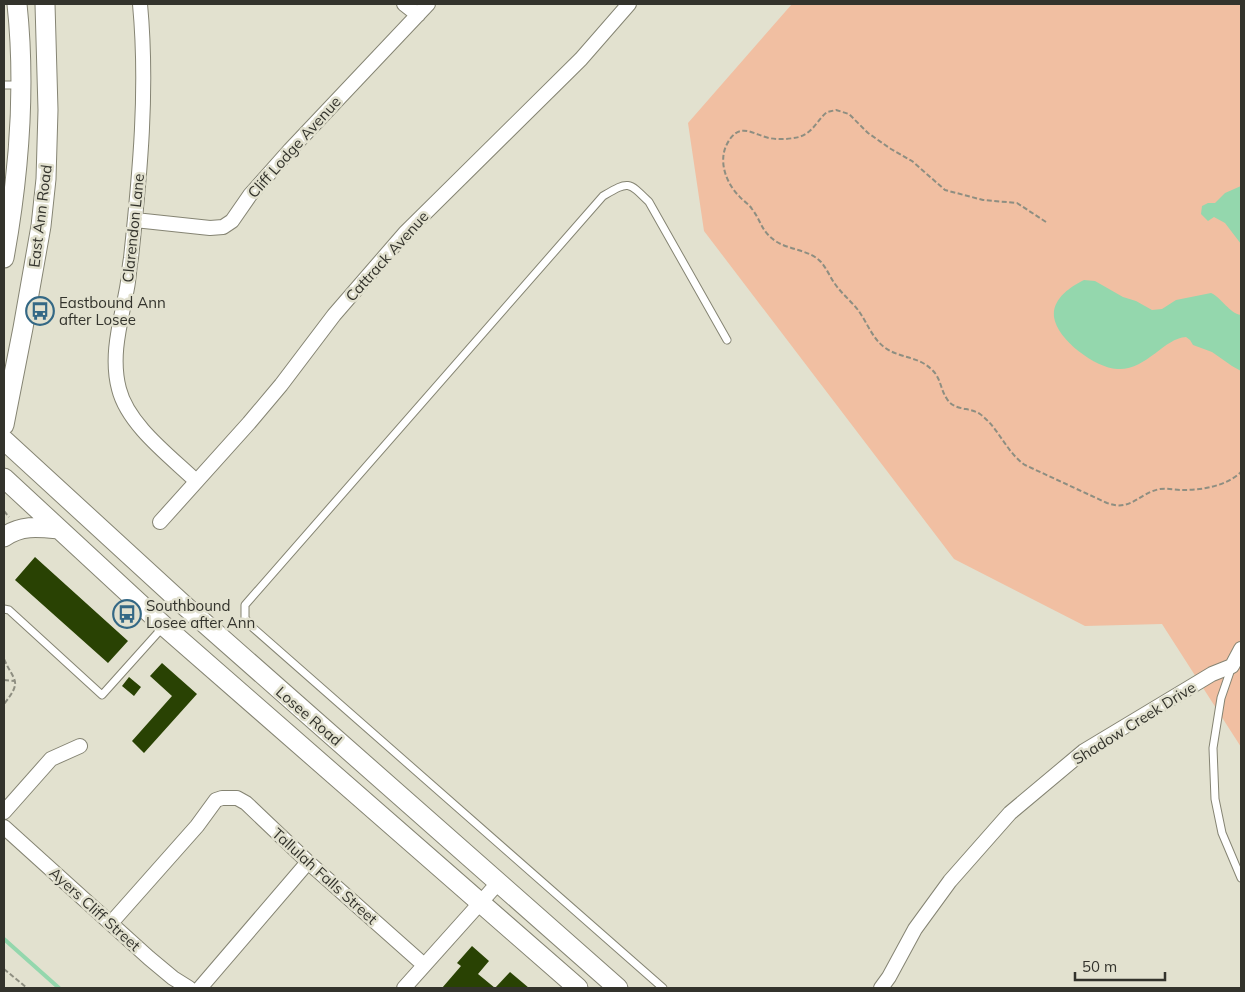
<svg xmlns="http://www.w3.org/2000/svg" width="1245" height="992" font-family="Mulish,sans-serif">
  <rect width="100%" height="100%" fill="#e2e1cf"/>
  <path fill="#f1bfa2" d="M792,4h449v743l-79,-123 -77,2 -131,-67 -250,-328 -16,-108z"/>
  <path fill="#94d7ad" d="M1241,186v58l-16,-21 -11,-6 -6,4 -7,-7 1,-8 6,-3h7l10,-10z
    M1084,280l11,1 28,16 13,4 16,9 10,-1 14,-9 35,-7c11,5 18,20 30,22v56l-9,-5 -20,-14 -19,-7 -3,-5 -4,-3c-22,1 -40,34 -69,32 -21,-1 -60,-29 -63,-52 -2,-18 16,-30 30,-37z"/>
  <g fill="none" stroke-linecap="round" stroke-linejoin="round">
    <path stroke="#94d7ad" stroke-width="4" d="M4,939l55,49"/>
  </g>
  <path fill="#294203" d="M35,557l93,84 -20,22 -93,-83z
    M162,663l35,31 -53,59 -12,-12 40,-45 -22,-20z
    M129,677l12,10 -7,9 -12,-10z
    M472,946l17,15 -11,13 17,14h-53l19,-22 -4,-3z
    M510,972l19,16h-34z"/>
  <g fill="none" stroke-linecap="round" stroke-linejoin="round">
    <defs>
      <path id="lane" d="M4,85h16
        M4,609l5,1 93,85 61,-68
        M1232,666l-11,32 -8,50 2,51 7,34 19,45
        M663,988l-412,-362 -6,-8v-13l358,-409c26,-15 25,-15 46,6l78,138"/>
      <path id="street" d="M140,4c8,85 0,169 -9,254 -2,10 -2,20 -4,30 -6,33 -17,67 -8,101 9,36 51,67 77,92
        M404,4l14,11
        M135,220l75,8 13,-1 9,-6 18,-26 40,-45 138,-146
        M160,522l89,-99 32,-38 53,-70 71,-82 176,-174 48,-55
        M4,812l47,-53 29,-13
        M4,827l145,131 24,20 16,10
        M111,923l86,-97 19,-26 6,-2h15l9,5 62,59 116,103
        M200,988l108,-126
        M404,988l94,-105
        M881,988l8,-11 26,-48 35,-48 60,-68 74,-62 128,-77 20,-8 9,-17"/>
      <path id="secondary" d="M4,258c15,-83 22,-169 13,-254
        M4,425l19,-97 18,-102 5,-47 2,-69 -3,-106
        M4,440l181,166 433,382
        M4,478l160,148 414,362
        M4,537c17,-12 34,-10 54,-8"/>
    </defs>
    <use href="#lane" stroke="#858473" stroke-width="9"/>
    <use href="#street" stroke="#858473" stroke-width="16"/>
    <use href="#secondary" stroke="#858473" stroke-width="21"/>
    <path stroke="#8e8e81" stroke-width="2" stroke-dasharray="5 2.5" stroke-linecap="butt" d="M1046,222l-29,-19 -34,-3 -38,-10 -33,-29 -21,-12 -23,-16 -19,-19 -13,-4 -9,2c-10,8 -13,20 -28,25 -9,2 -20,3 -30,1 -17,-4 -30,-17 -42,6 -9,17 -1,39 12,52 4,5 10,8 13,13 10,13 9,23 25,33 13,8 33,8 44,20 6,7 9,15 14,22 7,10 16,17 23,26 9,12 14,28 26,37 14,11 34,9 47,22 10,8 9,20 16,30 7,12 23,8 33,15 19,14 26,38 45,51l82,38c25,9 31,-10 53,-14 8,-1 16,1 23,1 20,0 43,-4 58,-18
      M4,511l5,6
      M4,659c10,23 19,21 0,45
      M4,680l11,1
      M4,969l23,19"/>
    <use href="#lane" stroke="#fff" stroke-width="7"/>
    <use href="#street" stroke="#fff" stroke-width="14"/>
    <use href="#secondary" stroke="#fff" stroke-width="19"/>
  </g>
  <defs>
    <symbol id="bus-ring" viewBox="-11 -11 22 22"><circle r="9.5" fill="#e2e1cf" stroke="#346885" stroke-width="1.5"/><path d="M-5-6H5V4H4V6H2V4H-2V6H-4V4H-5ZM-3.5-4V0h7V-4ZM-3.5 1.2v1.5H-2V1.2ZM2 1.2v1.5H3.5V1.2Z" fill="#346885"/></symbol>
  </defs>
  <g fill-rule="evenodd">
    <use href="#bus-ring" x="24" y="295" width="32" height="32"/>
    <use href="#bus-ring" x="111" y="598" width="32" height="32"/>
  </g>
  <g text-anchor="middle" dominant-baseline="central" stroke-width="5" stroke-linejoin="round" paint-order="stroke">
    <g font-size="15" fill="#33332c" stroke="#e2e1cf">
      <text transform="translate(294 147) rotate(-48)">Cliff Lodge Avenue</text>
      <text transform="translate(40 216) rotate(-83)">East Ann Road</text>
      <text transform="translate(133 228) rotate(-84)">Clarendon Lane</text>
      <text transform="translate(387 256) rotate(-48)">Cattrack Avenue</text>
      <text transform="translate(309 716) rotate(41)">Losee Road</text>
      <text transform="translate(1134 723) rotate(-32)">Shadow Creek Drive</text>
      <text transform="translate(325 876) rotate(42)">Tallulah Falls Street</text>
      <text transform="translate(95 909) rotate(42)">Ayers Cliff Street</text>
    </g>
    <g font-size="15" fill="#33332c" stroke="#e2e1cf" text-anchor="start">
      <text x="59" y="302">Eastbound Ann<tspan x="59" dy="17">after Losee</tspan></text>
      <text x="146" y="605">Southbound<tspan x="146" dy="17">Losee after Ann</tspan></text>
    </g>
  </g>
  <rect width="1245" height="992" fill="none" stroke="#33332c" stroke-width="10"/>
  <path d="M1075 972v8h90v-8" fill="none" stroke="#33332c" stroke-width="2.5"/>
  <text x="1082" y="972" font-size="15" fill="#33332c" stroke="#e2e1cf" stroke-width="4" paint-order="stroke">50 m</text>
</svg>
